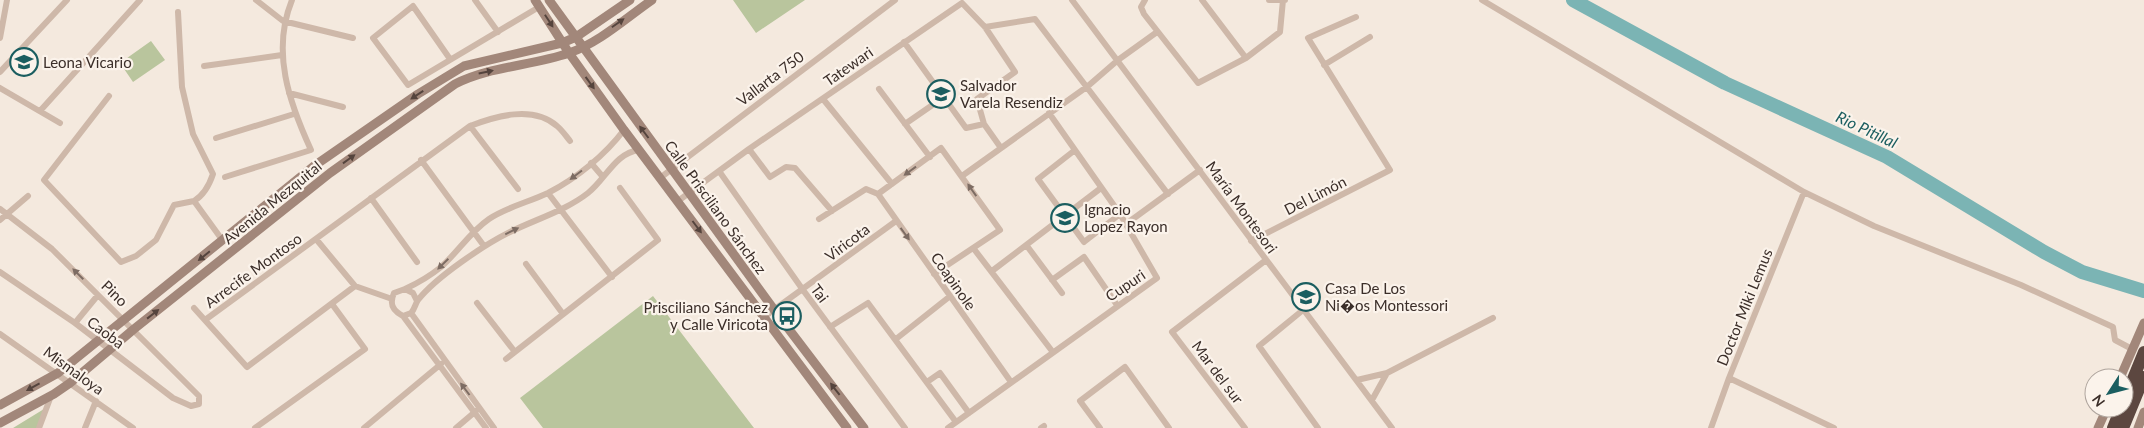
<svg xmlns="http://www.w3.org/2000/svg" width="2144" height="428" font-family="Lato,sans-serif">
  <rect width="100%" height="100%" fill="#f4e9de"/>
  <path fill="#b9c59d" d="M733,0h72l-49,33z
    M151,41l14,19 -32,22 -13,-19z
    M653,296l101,132h-211l-23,-30z
    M44,409l-7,19h-24z"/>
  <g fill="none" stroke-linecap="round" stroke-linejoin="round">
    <path stroke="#7bb4b4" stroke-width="14" d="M1573,0l152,83 162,74 157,95 38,20 62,19"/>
    <path stroke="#ceb8a9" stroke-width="6" d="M256,0l27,21 70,17
      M475,0l23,32
      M1072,0l320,428
      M1145,0l-4,7 3,7 54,69 48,-25 34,-26 3,-32
      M1202,0l44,58
      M1269,0h16
      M1482,0l322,192 70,34 147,59 92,42 2,13 17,9
      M178,12l4,75 11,47 20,40c-4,12 -9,21 -19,27l29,40
      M985,27l50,-8 133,175
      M0,38l7,-38
      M904,42l62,86 18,-4 17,24
      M450,59l-37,-53 -40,32 35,47 131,-78
      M1324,65l46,-28
      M204,66l78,-11
      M0,72l67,-72
      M0,88l60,35
      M879,89l51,68
      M289,93l54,14
      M109,96l-65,84 77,82 15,-6 20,-16 18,-35 20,-4
      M823,99l69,85
      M40,111l100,-111
      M905,124l39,-27
      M470,126l48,63
      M216,138l78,-24
      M749,149l21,28 16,-10 9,1 37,43
      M1075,150l-37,29 46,63 36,-28
      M421,160l63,86
      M591,163l12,14
      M719,171l84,119 102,138
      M962,176l126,-90 30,-26 39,-28
      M225,177l86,-27c-22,-48 -40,-99 -19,-150
      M660,178l235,-178
      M1804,192l-75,186 105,50
      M548,193l64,84
      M878,194l63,-46 59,82 -66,44
      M878,194l133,188
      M371,198l46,64
      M678,201l71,-52 213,-146 23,24 30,45 -38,27 7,25
      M0,209l52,40 147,147v8l-8,2 -18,-8 -98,-75 -75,-51
      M819,219l47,-30 12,5
      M0,220l28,-24
      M1126,224l74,-54
      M316,239l39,47
      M1251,241l139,-71 -82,-132 48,-21
      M1027,246l35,47
      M974,249l78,102
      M526,264l37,50
      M992,271l109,-83
      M1052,280l32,-23 33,48
      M405,289c13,-6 25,-13 36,-22 17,-15 29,-35 48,-48 18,-12 40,-17 59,-26 29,-15 57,-38 76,-63
      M417,301l-4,-8 -8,-4 -11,4c-5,11 -1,18 9,23l8,-3c4,-4 4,-9 7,-13 18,-23 66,-55 92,-68 26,-13 55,-21 78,-39 18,-14 27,-40 51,-43
      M477,303l38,49
      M194,308l53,59 108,-81 37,13
      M1303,310l-44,36 59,82
      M411,313l83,115
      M403,316l83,112
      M764,317l132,-96
      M205,320l265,-194c26,-10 63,-21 87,0 5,4 9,10 13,15
      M75,323l23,-28
      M830,327l38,-24 88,119
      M0,334l133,94
      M896,339l53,-42
      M506,359l152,-119 -38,-52
      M1357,380l30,-7 106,-55
      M927,382l13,-9 29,40
      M1372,400l15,-27
      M39,428l12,-32
      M85,428l11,-27
      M255,428l110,-79 -33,-45
      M364,428l77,-64
      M456,428l20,-17
      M948,428l209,-150 -37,-64 -71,-101
      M1041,428l3,-2
      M1100,428l-20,-27 45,-34 44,61
      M1245,428l-73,-96 94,-72
      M1711,428l18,-50"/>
    <path stroke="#a2877a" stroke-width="9" d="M535,0l34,53 55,77 223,298
      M549,0l226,311 89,117
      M2120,378l24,-55
      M0,405l58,-32 256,-207 104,-72 46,-28 98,-23 14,-6 54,-37
      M0,423l54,-29 16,-11 64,-54 196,-156 125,-89c35,-18 77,-18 114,-31 30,-10 57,-35 83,-53
      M2098,428l9,-20
      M2138,428l6,-16"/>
    <path stroke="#5c4740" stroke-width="12" d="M2124,401l20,-49
      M2113,428l8,-20
      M2123,428l21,-51"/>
  </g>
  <defs><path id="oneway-solid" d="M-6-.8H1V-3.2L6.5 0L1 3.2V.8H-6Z" transform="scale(1.25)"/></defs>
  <g fill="#55443d">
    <use href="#oneway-solid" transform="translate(549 21) rotate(57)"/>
    <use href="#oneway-solid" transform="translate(618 23) rotate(-35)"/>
    <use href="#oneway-solid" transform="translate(486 72) rotate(-12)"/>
    <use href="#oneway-solid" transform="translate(590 83) rotate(54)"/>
    <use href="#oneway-solid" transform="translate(417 95) rotate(147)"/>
    <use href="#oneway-solid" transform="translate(644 132) rotate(-127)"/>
    <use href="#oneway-solid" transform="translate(349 159) rotate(-36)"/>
    <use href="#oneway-solid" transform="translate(697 227) rotate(53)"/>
    <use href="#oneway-solid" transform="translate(204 256) rotate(141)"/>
    <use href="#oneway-solid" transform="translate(153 314) rotate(-38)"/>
    <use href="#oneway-solid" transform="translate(33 387) rotate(151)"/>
    <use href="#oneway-solid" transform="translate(835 389) rotate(-128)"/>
  </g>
  <g fill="#7d6c63">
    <use href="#oneway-solid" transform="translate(910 171) rotate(144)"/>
    <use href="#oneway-solid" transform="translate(576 175) rotate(143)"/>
    <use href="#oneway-solid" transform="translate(972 190) rotate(-125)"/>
    <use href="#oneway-solid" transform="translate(512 231) rotate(-26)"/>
    <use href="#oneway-solid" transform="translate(905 234) rotate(54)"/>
    <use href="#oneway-solid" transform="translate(443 264) rotate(136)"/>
    <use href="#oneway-solid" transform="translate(78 274) rotate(-135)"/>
    <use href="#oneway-solid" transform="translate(465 389) rotate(-127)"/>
  </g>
  <defs>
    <symbol id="school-ring" viewBox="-11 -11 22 22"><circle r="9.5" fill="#fbf3eb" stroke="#1b5e60" stroke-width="1.5"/><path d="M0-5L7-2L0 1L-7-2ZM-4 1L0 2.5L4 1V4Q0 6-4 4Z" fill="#1b5e60"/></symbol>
    <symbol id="bus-ring" viewBox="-11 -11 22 22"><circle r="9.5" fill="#fbf3eb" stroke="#1b5e60" stroke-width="1.5"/><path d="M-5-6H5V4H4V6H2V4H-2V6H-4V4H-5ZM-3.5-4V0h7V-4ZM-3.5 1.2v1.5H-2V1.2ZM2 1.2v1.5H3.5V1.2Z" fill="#1b5e60"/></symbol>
  </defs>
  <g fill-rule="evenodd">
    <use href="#school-ring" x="8" y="46" width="32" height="32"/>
    <use href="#school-ring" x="925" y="78" width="32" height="32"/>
    <use href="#school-ring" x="1049" y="202" width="32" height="32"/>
    <use href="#school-ring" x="1290" y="281" width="32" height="32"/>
    <use href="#bus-ring" x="771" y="300" width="32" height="32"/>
  </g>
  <g text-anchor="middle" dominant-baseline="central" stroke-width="4.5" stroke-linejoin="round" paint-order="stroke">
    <g font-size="15" fill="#3b2e29" stroke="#fbf3eb" text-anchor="start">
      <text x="43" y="62">Leona Vicario</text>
      <text x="960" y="85">Salvador<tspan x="960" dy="17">Varela Resendiz</tspan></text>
      <text x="1084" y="209">Ignacio<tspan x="1084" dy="17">Lopez Rayon</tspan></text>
      <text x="1325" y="288">Casa De Los<tspan x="1325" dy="17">Ni�os Montessori</tspan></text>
      <text x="768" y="307" text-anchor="end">Prisciliano Sánchez<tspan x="768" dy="17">y Calle Viricota</tspan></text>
    </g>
    <g font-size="15" fill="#3b2e29" stroke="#fbf3eb">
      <text transform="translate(848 66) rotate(-35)">Tatewari</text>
      <text transform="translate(770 78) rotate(-37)">Vallarta 750</text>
      <text transform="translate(1315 195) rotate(-27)">Del Limón</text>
      <text transform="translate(272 202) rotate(-39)">Avenida Mezquital</text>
      <text transform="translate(716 207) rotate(54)">Calle Prisciliano Sánchez</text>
      <text transform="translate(1242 207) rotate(54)">María Montesori</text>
      <text transform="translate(847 242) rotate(-37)">Viricota</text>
      <text transform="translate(253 270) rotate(-36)">Arrecife Montoso</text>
      <text transform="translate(954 281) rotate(55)">Coapinole</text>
      <text transform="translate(1125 285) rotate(-34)">Cupuri</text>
      <text transform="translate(115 293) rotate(44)">Pino</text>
      <text transform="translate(820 293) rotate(53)">Tai</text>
      <text transform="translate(1744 307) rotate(-68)">Doctor Miki Lemus</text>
      <text transform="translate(106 332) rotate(37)">Caoba</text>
      <text transform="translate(74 370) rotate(36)">Mismaloya</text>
      <text transform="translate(1218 372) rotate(53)">Mar del sur</text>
    </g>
    <g font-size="16" font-style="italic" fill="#1b5e60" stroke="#fbf3eb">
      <text transform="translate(1867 129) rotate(25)">Rio Pitillal</text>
    </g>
  </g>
  <g transform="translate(2109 393) rotate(234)"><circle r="24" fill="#fbf3eb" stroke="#aea49d"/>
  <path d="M0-4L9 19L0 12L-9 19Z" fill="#1b5e60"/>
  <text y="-8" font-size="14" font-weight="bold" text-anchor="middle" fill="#3b2e29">N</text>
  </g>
</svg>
